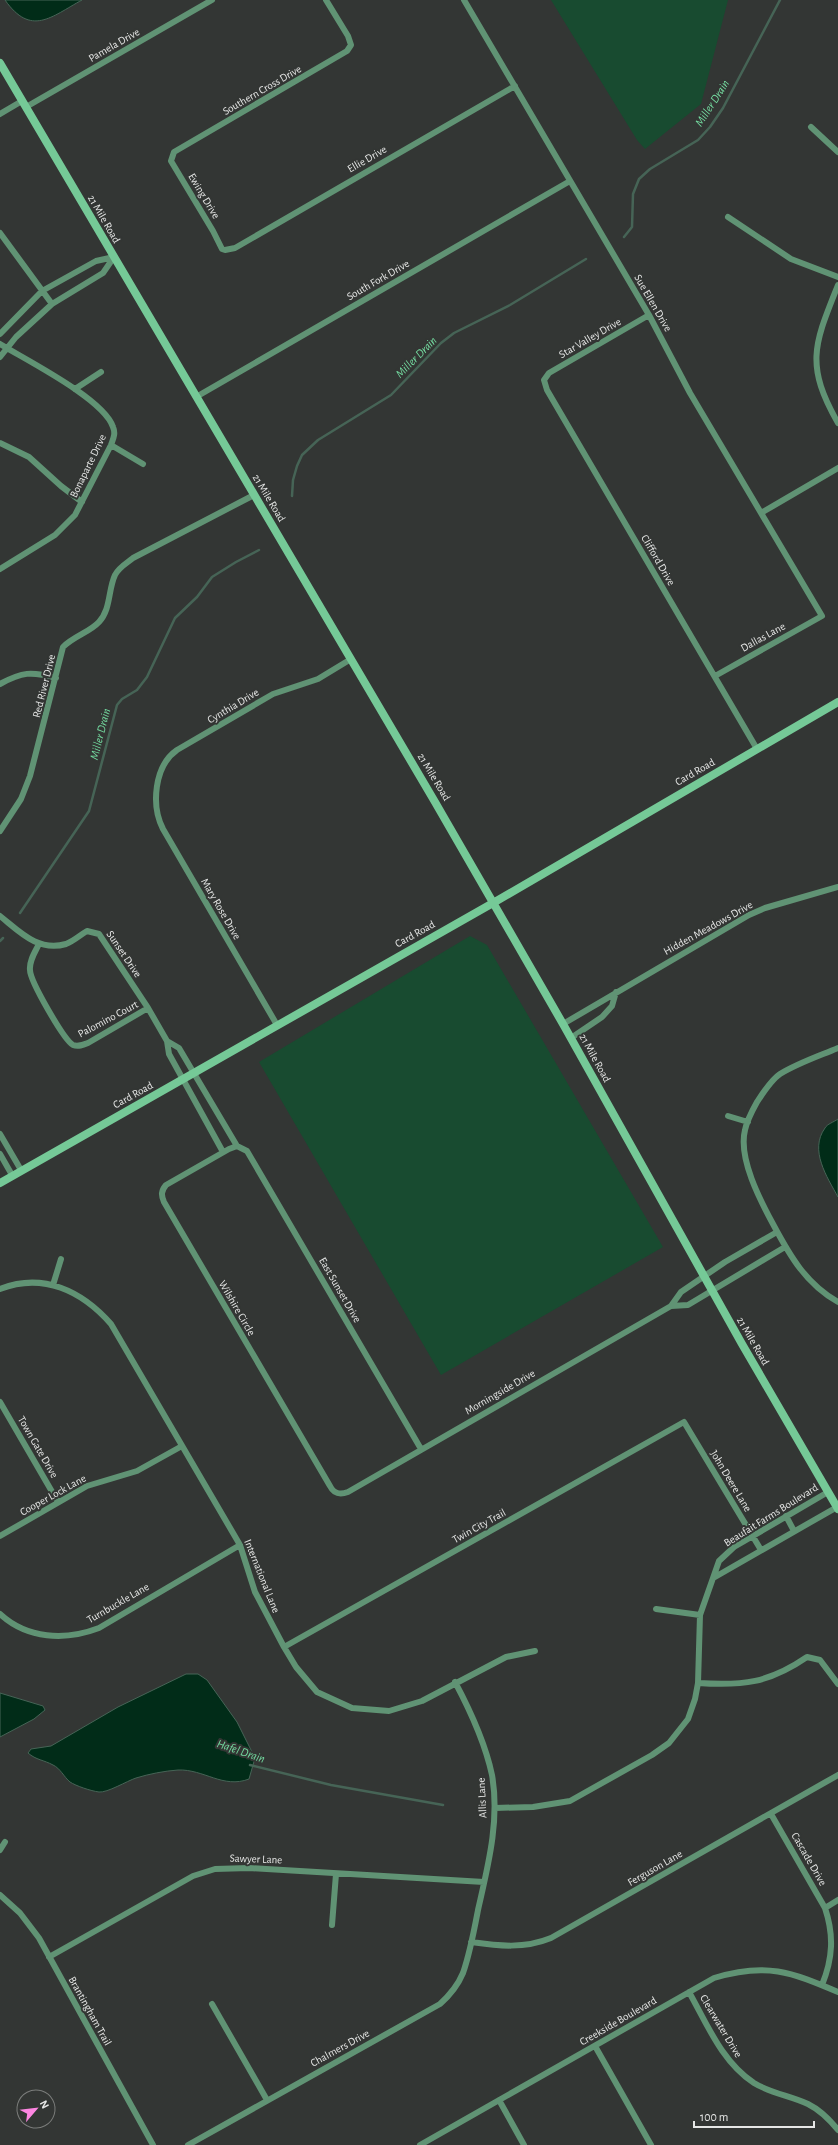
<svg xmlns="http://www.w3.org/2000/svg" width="838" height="2145" font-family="'Alegreya Sans',sans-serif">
  <rect width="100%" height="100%" fill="#333634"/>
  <path fill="#184b30" d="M551,0h177l-27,104 -56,45 -8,-9z
    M470,936l17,9 176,302 -222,128 -182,-313z"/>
  <path fill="#012c18" stroke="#466456" d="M5,0h77c-31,17 -51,37 -77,0z
    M838,1119v78c-11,-20 -29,-47 -13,-69 2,-4 9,-6 13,-9z
    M186,1674h12l9,6 30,42 18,36 -6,21c-26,10 -45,-10 -71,-9 -14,1 -29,4 -42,8 -9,3 -29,15 -37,14 -8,-1 -23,-6 -29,-10 -6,-5 -10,-14 -17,-17 -9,-5 -17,-5 -25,-12l3,-4 20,-3 67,-39z
    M0,1693l43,13 2,4 -11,9 -34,18z"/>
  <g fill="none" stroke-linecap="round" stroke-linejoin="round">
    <path stroke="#466456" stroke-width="2.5" d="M624,237l8,-10 1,-33 6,-15 11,-10 48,-29 12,-13 13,-19 57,-108
      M292,496l1,-16 4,-14 5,-11 16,-15 73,-45 50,-52 13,-10 56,-28 76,-46
      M20,913l69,-102 28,-106 5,-6 15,-9 10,-13 28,-59 22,-21 15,-20 24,-15 23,-12
      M0,941l3,-3
      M250,1765l81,20 112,20"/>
    <path stroke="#609374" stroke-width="6" d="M326,0l22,36 3,9 -4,6 -173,101 -3,9 42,70 9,18 3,1 10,-2 280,-162
      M464,0l185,315 41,78 132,223 -107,60
      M26,107l186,-107
      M0,114l22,-13
      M811,127l27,25
      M728,217l63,42 47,18
      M0,233l52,71
      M838,285c-23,58 -34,79 0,138
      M649,315l-100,58 -5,7 3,10 210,359
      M0,334l42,-43 54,-30 18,-4
      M0,344c26,16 104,55 113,83 3,7 0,12 -2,18l-36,70 -20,20 -55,34
      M0,357l16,-20 36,-33 51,-31 11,-16
      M75,389l26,-17
      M196,397l374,-216
      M0,443l29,14 32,29 21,16
      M111,445l32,19
      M761,513l77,-45
      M0,684c22,-12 31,-13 56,-6
      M0,831l21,-32 9,-23 33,-129c11,-11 27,-15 36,-25 12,-13 9,-32 16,-47 4,-8 12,-12 18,-17l121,-63
      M0,916c20,16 38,36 66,28 8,-3 14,-9 21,-13l12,3 49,74 19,33 2,13 54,98
      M39,944c-4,8 -10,17 -9,26 0,11 34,70 43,75 5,2 10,0 15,-2l60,-35
      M563,1024l186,-109 16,-7 73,-21
      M277,1025l-114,-196c-12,-23 -9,-63 14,-79l96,-56 45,-15 33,-20
      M571,1038l31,-21 10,-11 4,-14
      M167,1041l12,7 58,98
      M838,1048c-19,8 -40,15 -58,26 -9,6 -17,19 -23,28 -5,9 -10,18 -12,28 -7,28 15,70 28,94 17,32 33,60 65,78
      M728,1116l20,6
      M0,1134l21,36
      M0,1154l12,21
      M53,1285l8,-26
      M0,1289c43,-17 82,2 111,35l129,221 15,47 29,55 12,20 21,25 35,16 37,3 33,-10 84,-44 29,-6
      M671,1306l17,-1 97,-58
      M0,1402l58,100
      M421,1449l-174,-298 -10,-5 -8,3 -63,36c-5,6 -5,10 -2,17l166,284c4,8 10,9 18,6l323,-186 10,-14 44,-30 52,-30
      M786,1516l8,15
      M0,1536l87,-50 50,-15 45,-25
      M715,1577l122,-70
      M656,1609l44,6
      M0,1614c27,25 65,27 99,14l141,-83
      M284,1647l400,-225 77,128
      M698,1683c45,3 71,0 109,-26l13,3 18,24
      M495,1808l38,-1 37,-6 82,-46 17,-12 19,-24 7,-20 3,-16 2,-68 19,-54 15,-14 94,-55
      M771,1814l54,94c9,27 8,50 -3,77
      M0,1850l5,-8
      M0,1895l20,18 19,25 114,207
      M825,1908l13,-8
      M332,1925l4,-51
      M471,1942c28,4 53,7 80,-4l287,-163
      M49,1957l144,-81 22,-7 34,-1 235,14
      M689,1992c18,32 33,70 65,91 16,10 37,13 54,21 12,6 22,16 30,26
      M212,2004l55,96
      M595,2046l56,99
      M499,2100l25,45
      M188,2145l252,-141c10,-9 18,-19 23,-31 7,-20 11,-42 15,-63 10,-44 22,-90 14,-135 -7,-33 -21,-63 -37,-93
      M420,2145l294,-167c52,-16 77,-6 124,14"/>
    <path stroke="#75c997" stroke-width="8" d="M0,63l435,739 128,222 179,320 96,165
      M0,1183l493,-280 345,-201"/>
  </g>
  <g text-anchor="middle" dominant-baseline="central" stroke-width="4" stroke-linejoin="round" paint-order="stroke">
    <g font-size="11" fill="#e6e7e6" stroke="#333634">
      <text transform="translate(114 45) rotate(-30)">Pamela Drive</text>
      <text transform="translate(262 90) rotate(-30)">Southern Cross Drive</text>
      <text transform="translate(367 159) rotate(-30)">Ellie Drive</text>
      <text transform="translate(204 196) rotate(59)">Ewing Drive</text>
      <text transform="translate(104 219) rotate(60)">21 Mile Road</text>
      <text transform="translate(378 280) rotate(-30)">South Fork Drive</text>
      <text transform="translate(653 303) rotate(60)">Sue Ellen Drive</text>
      <text transform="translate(590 338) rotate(-30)">Star Valley Drive</text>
      <text transform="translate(88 466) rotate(-64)">Bonaparte Drive</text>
      <text transform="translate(269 498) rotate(59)">21 Mile Road</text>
      <text transform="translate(658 560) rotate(60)">Clifford Drive</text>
      <text transform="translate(763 637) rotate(-29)">Dallas Lane</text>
      <text transform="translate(44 686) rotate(-76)">Red River Drive</text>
      <text transform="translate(233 706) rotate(-31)">Cynthia Drive</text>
      <text transform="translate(695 772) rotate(-30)">Card Road</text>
      <text transform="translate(434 777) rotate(59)">21 Mile Road</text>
      <text transform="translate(221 909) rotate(60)">Mary Rose Drive</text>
      <text transform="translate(708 928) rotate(-29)">Hidden Meadows Drive</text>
      <text transform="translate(415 934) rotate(-29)">Card Road</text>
      <text transform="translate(124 954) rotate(56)">Sunset Drive</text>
      <text transform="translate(108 1019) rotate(-28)">Palomino Court</text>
      <text transform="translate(595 1058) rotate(61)">21 Mile Road</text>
      <text transform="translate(133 1095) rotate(-29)">Card Road</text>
      <text transform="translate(340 1290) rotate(60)">East Sunset Drive</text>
      <text transform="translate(237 1308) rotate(60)">Wilshire Circle</text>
      <text transform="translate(753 1341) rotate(60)">21 Mile Road</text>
      <text transform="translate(500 1392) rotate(-30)">Morningside Drive</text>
      <text transform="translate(38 1447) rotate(60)">Town Gate Drive</text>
      <text transform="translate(731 1481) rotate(59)">John Deere Lane</text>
      <text transform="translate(53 1495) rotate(-29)">Cooper Lock Lane</text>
      <text transform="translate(771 1515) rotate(-32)">Beaufait Farms Boulevard</text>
      <text transform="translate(479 1526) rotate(-29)">Twin City Trail</text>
      <text transform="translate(262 1576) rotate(68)">International Lane</text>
      <text transform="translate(118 1603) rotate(-30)">Turnbuckle Lane</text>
      <text transform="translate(482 1798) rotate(-93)">Allis Lane</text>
      <text transform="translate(256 1859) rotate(2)">Sawyer Lane</text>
      <text transform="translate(809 1859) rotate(60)">Cascade Drive</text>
      <text transform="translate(655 1868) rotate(-30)">Ferguson Lane</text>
      <text transform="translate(90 2011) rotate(61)">Brantingham Trail</text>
      <text transform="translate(618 2021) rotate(-30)">Creekside Boulevard</text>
      <text transform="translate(721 2026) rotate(59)">Clearwater Drive</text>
      <text transform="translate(340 2048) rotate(-29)">Chalmers Drive</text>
    </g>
    <g font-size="12" font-style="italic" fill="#75dea2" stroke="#333634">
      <text transform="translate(712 103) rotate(-57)">Miller Drain</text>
      <text transform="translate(416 357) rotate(-45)">Miller Drain</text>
      <text transform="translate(100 734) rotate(-76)">Miller Drain</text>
      <text transform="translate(241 1751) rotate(19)">Hafel Drain</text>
    </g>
  </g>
  <g transform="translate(36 2109) rotate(62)"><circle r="19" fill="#333634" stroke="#7b7d7b"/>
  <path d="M0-3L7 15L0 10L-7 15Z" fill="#fd86e1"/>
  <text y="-6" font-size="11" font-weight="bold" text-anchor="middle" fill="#e6e7e6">N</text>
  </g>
  <path d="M694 2121v6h120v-6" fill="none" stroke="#e6e7e6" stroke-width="2"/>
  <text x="700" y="2121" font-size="12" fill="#e6e7e6" stroke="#333634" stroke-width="3" paint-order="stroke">100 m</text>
</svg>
